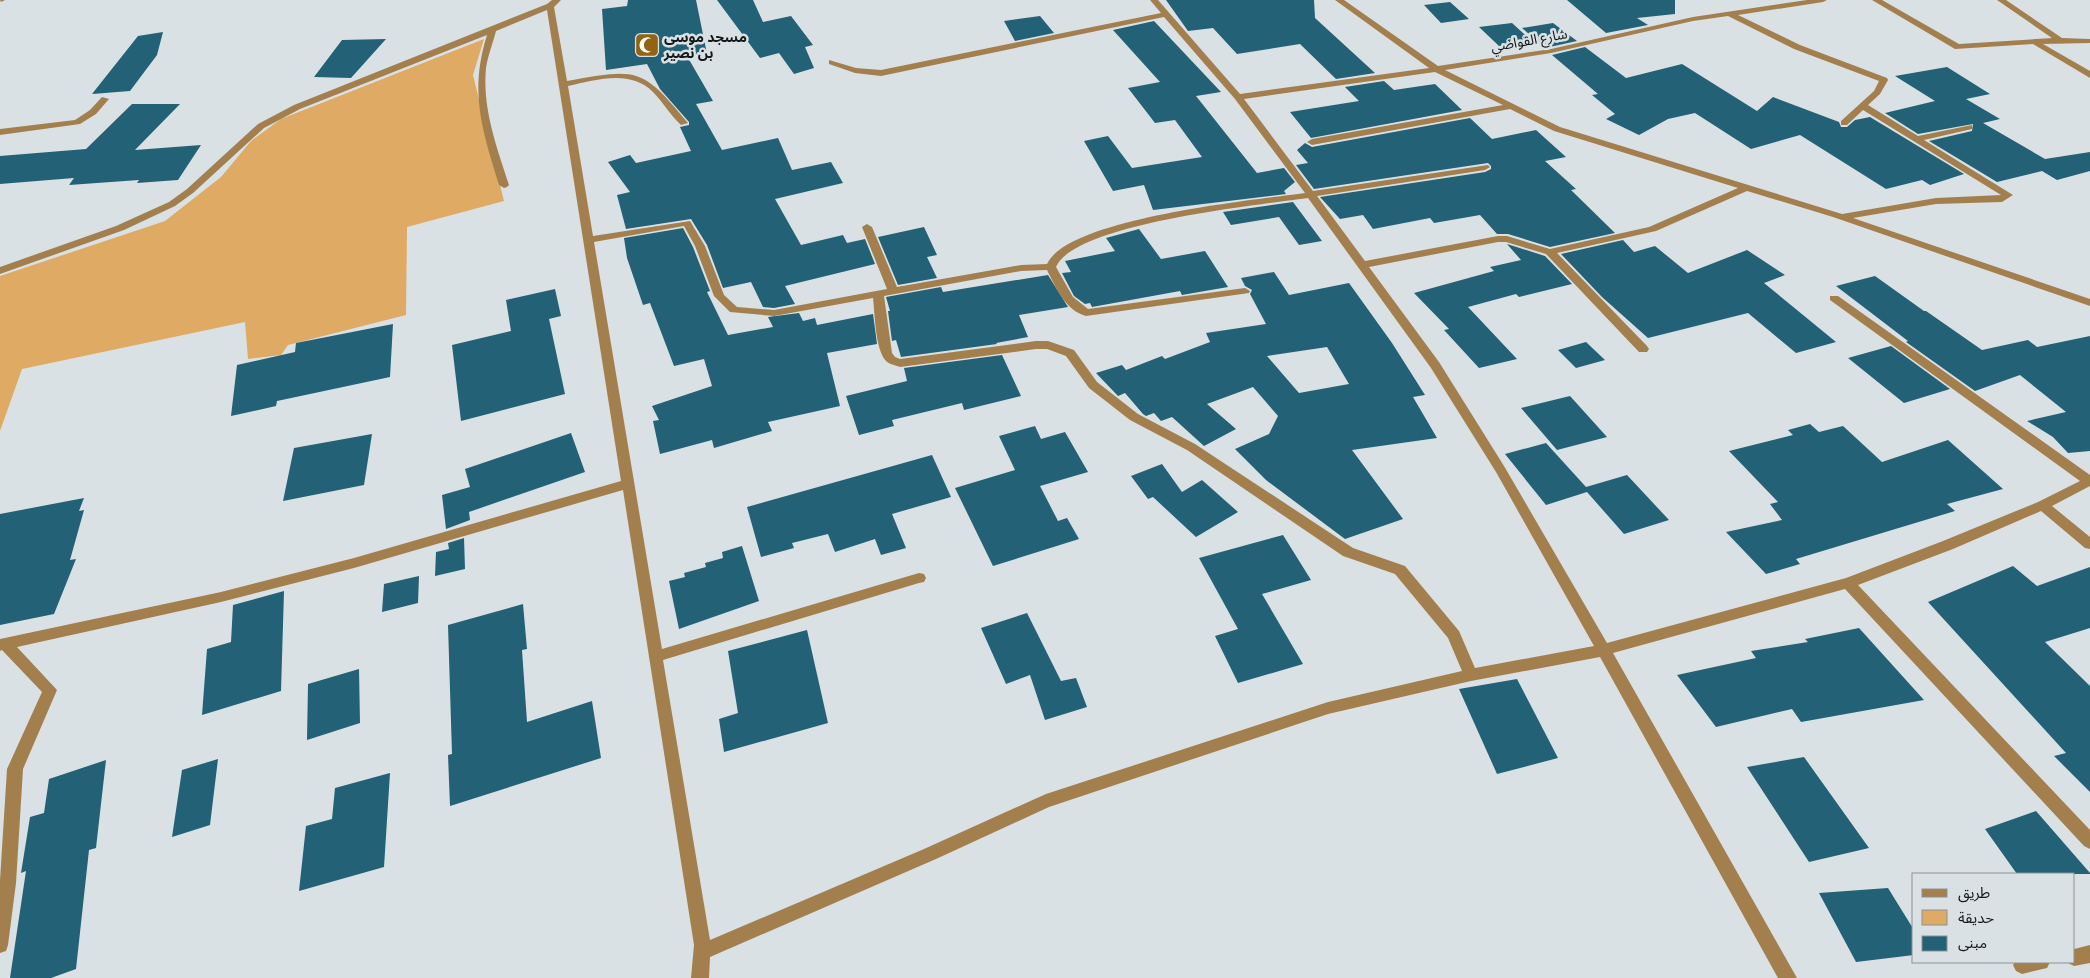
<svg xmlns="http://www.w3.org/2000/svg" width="2090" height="978" font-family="'IBM Plex Sans','Noto Sans Arabic',sans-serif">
  <rect width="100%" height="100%" fill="#dae1e4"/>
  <path fill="#deaa64" d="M484,39l-11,36 31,126 -97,26 -1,88 -118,30 -7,10 -33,4 -3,-37 -223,47 -22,62v-155l165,-55 56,-44 30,-36 30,-22z"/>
  <path fill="#226176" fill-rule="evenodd" d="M628,0h68l11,54 -20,2 26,45 -17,3 26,46 56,-12 14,32 39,-8 12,21 -68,16 26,46 42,-10 4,8 18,-4 10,25 -90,22 10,18 -21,4 -11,-1 -12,-25 -28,6 -16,-43 -16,-26 -65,10 -9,-34 13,-3 -22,-30 22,-7 6,8 55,-12 -11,-24 9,-2v-3l-29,-33 -13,-25 -41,6 -4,-61 25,-3z
    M717,0h36l10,22 28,-6 22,29 -8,2 9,21 -20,6 -15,-21 -19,5z
    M1166,0h148l1,18 60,55 -39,6 -36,-35 -63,10 -24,-26 -25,3z
    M1567,0h108v14l-38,4 11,7 -42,8z
    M1450,2l19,17 -28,4 -17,-18z
    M1040,16l14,17 -39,8 -11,-20z
    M1154,21l67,71 -25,4 61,77 27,-5 11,14 -11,9 2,3 -133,16 -9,-25 -31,6 -29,-50 24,-5 24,32 70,-11 -27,-37 -20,3 -27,-35 32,-6 -47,-52z
    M1512,23l21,19 -34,4 -20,-19z
    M1553,23l24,18 -32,7 -23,-20z
    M163,32l-6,23 -27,36 -38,3 46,-58z
    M386,39l-35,39 -37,-1 28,-37z
    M1585,47l41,31 56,-14 75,47 16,-14 66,25 2,5h6l8,-7 15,-3 94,57 -34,11 -8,-5 -36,9 -86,-54 -49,14 -56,-36 -27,6 -29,16 -33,-16 9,-5 -23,-19 6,-1 -46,-39z
    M1947,67l43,27 -24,5 34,20 -17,4 62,36 45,-7v19l-33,9 -15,-9 -45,11 -68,-41 43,-10 1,-7 -55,10 -33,-21 50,-12 -40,-25z
    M1384,81l10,9 41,-6 27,26 -151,28 -21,-26 69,-11 -14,-14z
    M132,104h48l-45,46 66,-5 -23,35 -41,3 2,-3 -70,5 5,-7 -74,6v-28l86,-7z
    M1470,118l22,21 44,-9 30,27 -21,4 31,28 -5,1 44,43 -65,14 -42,-13h-11l-17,-19 -46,8 -4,-5 -57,11 -10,-14 -23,4 -20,-22 165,-25 6,-3v-3l-3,-3 -174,26 -18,-24 12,-2 -11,-13 8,-7 7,4z
    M1293,202l29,39 -23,4 -20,-28 -48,8 -8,-13z
    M924,227l13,28 -10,2 10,21 -39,7 -20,-48z
    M683,228l10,19 17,44 -3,1 21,43 45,-8 -5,-10 31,-4 4,8 12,-3 2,7 56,-11 4,30 -50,9 13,53 -72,16 4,9 -58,17 -2,-8 -52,14 -7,-33 6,-1 -7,-14 60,-20 -8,-27 -30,7 -24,-63 -7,2 -16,-47 -3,-20z
    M1139,229l22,30 44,-8 23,36 -46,8 -2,-4 -88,16 -2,-4 -5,1 -11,-8 -12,-23 9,-1 -6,-11 50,-10 -9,-13z
    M1623,240l11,12 21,-6 33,27 59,-23 38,25 -21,8 72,59 -40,11 -48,-40 -100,25 -46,-41 -41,-43z
    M1507,244l38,12 27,28 -53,13 -3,-3 -48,13 49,52 -38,9 -35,-38 5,-1 -35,-36 80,-22 -4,-4 31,-7z
    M1274,272l15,23 60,-12 43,60 33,52 -12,2 24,41 -85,12 51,69 -58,20 -79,-59 -31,-31 34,-15 9,-18 -25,-29 -46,17 29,25 -32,17 -32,-29 -11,4 -7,-8 -8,3 -3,-2 -18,-21 -7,3 -22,-23 26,-8 4,5 36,-14 3,3 45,-17 -4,-9 60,-9 -16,-30 2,-4 -7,-4 -4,-8zM1327,347l22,37 -50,9 -32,-37z
    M1048,275l20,32 -49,8 9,22 -32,6 1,1 -96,13 -5,-17 -4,1 -4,-30h2l-4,-14 55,-10 2,5z
    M1875,276l49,35h2l56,39 46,-10 9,7 53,-11v115l-22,2 -15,-16 -26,-16 39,-9 -46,-37 -45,16 -69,-49 2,-1 -72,-55z
    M555,289l6,27 -12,3 16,75 -104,27 -9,-76 59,-14 -5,-31z
    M393,324l-3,53 -113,24 -1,5 -45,10 6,-51 58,-13 1,-9z
    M1586,342l19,18 -29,8 -18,-18z
    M1891,346l59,43 -46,14 -56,-45z
    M1002,355l19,41 -57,14 -2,-7 -70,17 2,6 -35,9 -13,-39 61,-15 -3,-13z
    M1570,396l37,41 -50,13 -36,-42z
    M1810,424l9,8 24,-6 39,36 66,-22 55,49 -56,15 8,7 -159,48 4,5 -34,10 -40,-42 56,-12 -12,-16 8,-2 -49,-51 64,-16 -5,-5z
    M1035,426l6,13 24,-7 23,40 -48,14 18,35 9,-3 12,21 -86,27 -38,-78 60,-18 -16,-34z
    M571,433l14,39 -116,40 1,8 -24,9 -4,-34 28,-8 -5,-18z
    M372,434l-8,51 -81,16 11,-53z
    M1546,443l40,44 41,-12 42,45 -45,14 -37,-42 -41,13 -41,-51z
    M932,455l19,42 -59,17 14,34 -25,7 -6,-16 -40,13 -7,-18 -36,9 2,5 -33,9 -14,-50z
    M1162,464l20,28 20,-12 36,32 -42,25 -43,-40 -5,2 -17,-23z
    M84,498l-5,13 5,-1 -14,50 6,-1 -22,55 -54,11v-111z
    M1283,535l28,45 -49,14 41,70 -65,19 -23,-47 23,-7 -39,-71z
    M464,538l1,31 -30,7 1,-24 13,-3 -1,-6z
    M742,546l17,55 -80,28 -10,-48 16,-4 -1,-4 22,-6 -1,-4 18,-5 -1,-6z
    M2013,566l24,20 53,-19v61l-45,14 45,44v106l-36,-36 12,-3 -138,-151z
    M419,576l-1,27 -36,9 2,-28z
    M284,591l-3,100 -79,24 5,-66 24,-7 2,-37z
    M523,604l4,45 -5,1 5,72 65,-21 9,57 -151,48 -2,-51 4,-1 -4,-129z
    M1027,613l34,68 15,-3 11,29 -42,13 -15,-45 -24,9 -25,-56z
    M1859,628l65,72 -123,22 -9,-13 -76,18 -39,-52 79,-17 -5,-7 57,-9 -3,-3z
    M807,630l21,93 -104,29 -5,-33 19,-6 -10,-62z
    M359,669l1,54 -53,17 1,-56z
    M1517,679l41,79 -61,16 -38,-85z
    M1804,757l65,91 -60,14 -62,-95z
    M218,759l-8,66 -38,12 10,-67z
    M106,760l-10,88 -7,2 -13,119 -25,9h-41l16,-107 -5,2 9,-56 14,-4 5,-34z
    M390,773l-6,94 -85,24 7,-65 26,-7 3,-31z
    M2036,811l54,62v1h-73l-32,-45z
    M1888,888l26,42v25l-58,7 -37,-69z"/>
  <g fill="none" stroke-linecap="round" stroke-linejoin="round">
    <path fill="#a47f4e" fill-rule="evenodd" d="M0,0h5l-4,2z
      M552,0h9l-7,7 13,74c71,-13 75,-14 121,42l-7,2c-11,-10 -18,-23 -28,-33 -23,-23 -57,-12 -85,-6l25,150 97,-15 15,25 19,49 13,12 37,3 113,-21 -25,-62 5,-3 5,3 25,60 124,-22 26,-1c21,-46 207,-64 258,-71l-70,-94 -71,-82 -283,59 -26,-3 -26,-9v-4l27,8 25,2 280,-57 -11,-13h8l82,94 189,-26 -94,-68h9l94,66 113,-17 142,-32 114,-17h20l-4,2 -85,13 62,30 87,33 1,2 -8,14 -12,11 50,31 54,-11v4l-48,11 89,55 -11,7 -66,2 -83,14 237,81v7l-257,-89 -86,-26 -91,40 -99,22 90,93 2,3 -2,3h-8l-93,-98 -40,-12h-8l-129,25 70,95 65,104 103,177 239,-65 97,-37 95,-39 42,-21 -250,-181v-4h8l252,179v11l-38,20 38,31v12l-5,-1 -44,-37 -88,38 -95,36 232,245v19l-6,-3 -239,-257 -232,64 184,325h-19l-178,-321 -129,24 -143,33 -279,93 -113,52 -226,98 -1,21h-18l3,-33 -71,-455 -269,78 -133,34 -204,45 40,43 -34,79 -7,114 -8,62 -2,6 -6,2v-73l7,-111 35,-77 -40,-42 -2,1v-12l221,-47 133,-34 267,-77 -74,-471 -51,21c-3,12 -8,24 -10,37 -4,40 11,80 23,117l-2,2 -3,1 -5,-3c-17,-55 -30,-93 -12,-150l-187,74 -36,19 -71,65 -18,13 -51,24 -124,44v-7l116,-41 53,-24 18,-13 71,-65 36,-19 253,-101zM1728,16l66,33 85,32 -5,10 -33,30v4h6l16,-15 138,85 -65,3 -94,16 -282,-87 -115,-57 106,-17 142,-32zM1435,72l68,33 -191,34 -5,3 5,3 198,-36 44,22 184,57 -89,39 -99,22 -43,-13h-9l-133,25 -48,-65 168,-26 5,-3 -2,-2 -175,26 -69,-92zM1308,198l123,170 65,104 98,174 -119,22 -16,-37 -54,-65 -52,-18 -158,-104 -57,-30 -41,-32 -23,-32 -26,-9h-12l-136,18 -5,-2 -3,-4 -8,-57 137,-25 26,-1c9,18 19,41 39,46l163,-23 1,-2 -5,-3 -157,21 -15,-12 -17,-30c19,-44 204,-62 252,-69zM684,226l11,20 19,50 16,16 44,4 99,-18c2,16 2,51 13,63 3,3 9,4 14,6l136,-18h11l19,7 23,32 41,32 57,30 156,106 52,18 53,64 14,33 -134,31 -282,92 -122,55 -214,91 -47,-280 256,-77 5,-1 2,-4 -2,-4 -5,-1 -257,76 -68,-407z
      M1872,0h10l77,44 93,-6 -55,-38h9l56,38 28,1v4l-47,1 47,27v7l-57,-34 -78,5z
      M102,97l7,2 -13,15 -16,10 -80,11v-6l75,-9 15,-10z
      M2090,945v18l-16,3 -6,-3 6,-1v-13z
      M2015,962h35l-3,6 -25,6 -6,-3 -3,-6z"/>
  </g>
  <defs>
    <symbol id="mosque-square" viewBox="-11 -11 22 22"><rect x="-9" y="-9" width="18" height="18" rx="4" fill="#936212" stroke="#dae1e4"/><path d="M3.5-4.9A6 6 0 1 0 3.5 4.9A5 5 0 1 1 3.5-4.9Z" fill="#fff"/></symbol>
  </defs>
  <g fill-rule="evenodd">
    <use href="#mosque-square" x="633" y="31" width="28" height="28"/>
  </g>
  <g text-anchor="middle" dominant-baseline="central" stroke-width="5" stroke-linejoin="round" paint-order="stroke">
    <g font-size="14" font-weight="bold" fill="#151819" stroke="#dae1e4" text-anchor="start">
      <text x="664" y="37">مسجد موسى<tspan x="664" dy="16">بن نصير</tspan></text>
    </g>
    <g font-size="14" fill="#151819" stroke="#dae1e4">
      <text transform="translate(1529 40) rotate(-10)">شارع القواضي</text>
    </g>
  </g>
  <rect x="1912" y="873" width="162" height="90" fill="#dae1e4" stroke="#8b9193"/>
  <rect x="1922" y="889" width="25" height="8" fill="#a47f4e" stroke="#8b9193"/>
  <text x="1958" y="898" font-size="15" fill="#151819">طريق</text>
  <rect x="1922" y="910" width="25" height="15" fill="#deaa64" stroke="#8b9193"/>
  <text x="1958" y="923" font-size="15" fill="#151819">حديقة</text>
  <rect x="1922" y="936" width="25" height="15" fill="#226176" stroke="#8b9193"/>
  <text x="1958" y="948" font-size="15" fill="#151819">مبنى</text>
</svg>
